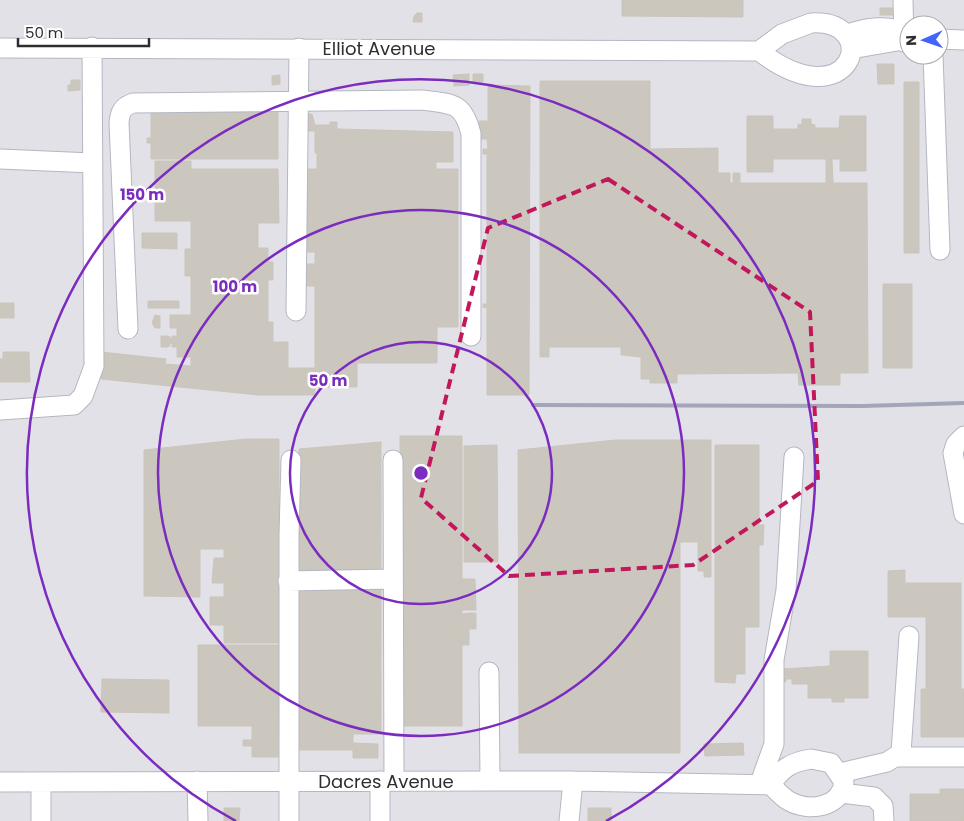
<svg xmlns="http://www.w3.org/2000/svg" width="964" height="821" font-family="Poppins,sans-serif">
  <rect width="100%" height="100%" fill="#efe9e1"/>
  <path fill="#e3e1e8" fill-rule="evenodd" d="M0,0h964v821h-964zM909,25h30v30h-30z"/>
  <path fill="#cbc7bf" stroke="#cbc5ba" d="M622,0h121v17l-121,-1z
    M880,8h15v7h-15z
    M417,13h5v9h-9l1,-6z
    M877,64h17v20h-16z
    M469,74v11l-15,1 -1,-11z
    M473,74h10v8h-10z
    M280,75v9l-8,1v-9z
    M71,80h9v10l-12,1v-6h3z
    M540,81h110v68l68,-1v25h12v10h3v-10h7v10h127l1,190h-28v12h-41l-1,-12 -121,1v9h-27v-4h-9v-22l-20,-2v-8h-72v10h-9z
    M904,82h15v171h-15z
    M488,85l42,1 -1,309h-42v-87l-4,-1v-3h4v-60h-4v-3l4,-1v-86h-4v-5h5l-1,-10h-8v-18h9z
    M151,112h127v47h-127v-16h-4v-5h4z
    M304,114h8l3,11h15v-3h7v7l116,3v30h-17v7h22v158h-21v36h-80v24h-42v-101h-12l-1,-22h13v-12h-12v-83h14v-16h-2v-22h-11z
    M747,116h26v13h25v-5l4,1v-6h9v5l4,1v3h24l1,-12h26v55h-26v-12h-8l1,24h-7v-24h-53v13h-26z
    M155,161h36v8h87l1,54h-21v25h10v14h5v18h-5v42h5v20h15v26h27v27h-57l-157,-16v-27l65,7 -1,5 26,2v-9h-14v-10h-5v-3l-2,-1 -1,4 -1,-5v5h-7v-11h7v5l1,-5 3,4v-4h5v-8h-7v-13h21v-39h-6v-27h6v-28h-36z
    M142,233h35v16l-35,-1z
    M883,284h29v84h-29z
    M148,301h31v7h-31z
    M0,303h14v15h-14z
    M155,315l5,1v12h-5l-3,-5z
    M3,352h26l1,30h-30v-23h3z
    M400,436h62v290h-62z
    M246,439h33v204h-55v-18h-14v-28h14v-14h-12l2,-25h10v-9h-24v48l-56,-1v-146z
    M616,440h95v137h-7v-6h-6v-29h-18v211h-161l-1,-303z
    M381,442v128h-82v-121z
    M497,445l1,117h-34v-116z
    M715,445h44v80h5l-1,20h-4v82h-14v47h-9l-1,9 -20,-1z
    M905,570v13h56v106h3v48h-43v-48h5v-72h-38v-46z
    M462,579h13l1,31h-14z
    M298,588l83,1v145h-28v9l25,1v14h-25v-8h-54z
    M469,613h7v16h-7v16h-7v-31z
    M198,645h81l-1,112h-26v-11h-9v-6h9v-14h-54z
    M830,651h38v47h-24v4h-12v-4h-24v-14h-16v-5h-6v3h-3v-13l47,-3z
    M102,679l67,1v33l-68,-1z
    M743,743l1,12 -39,1 -1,-12z
    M940,789h24v32h-54v-27h30z
    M224,808h16l-1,13h-15z
    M588,808h23v13h-23z"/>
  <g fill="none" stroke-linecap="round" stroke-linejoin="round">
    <defs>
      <path id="minor" d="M903,0l1,42
        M811,23c73,-4 41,100 -52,28l23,-17z
        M846,35c19,-8 44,-11 63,-1
        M939,39l25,1
        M0,48l759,3
        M851,49l58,-10
        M933,55l7,195
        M0,159l92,4
        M296,311l3,-263
        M128,329l-9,-206c1,-11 3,-16 14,-20l289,-3c29,4 41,1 49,34v202
        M0,410l74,-5 9,-9 11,-30 -2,-319
        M964,436l-8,8 -3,9 11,61
        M393,460l1,321
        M288,581l105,-2
        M489,672l1,109
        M898,757h66
        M811,759l20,4 13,19c-3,26 -35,30 -55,19 -7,-4 -12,-10 -18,-16 10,-17 21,-23 40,-26z
        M840,773l47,-11 14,-9 8,-117
        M197,781l1,40
        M380,781v40
        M0,782l573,-1 198,4
        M41,782v39
        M760,783l14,-39v-84l12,-70 8,-133
        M841,793l33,4 9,9 1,15
        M289,821v-286l2,-75
        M569,821l4,-40"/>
    </defs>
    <use href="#minor" stroke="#b4b7c1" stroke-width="21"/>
    <use href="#minor" stroke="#fff" stroke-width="19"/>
    <path stroke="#a3a6b8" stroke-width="4" d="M533,405l330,1 101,-3"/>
  </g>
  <path fill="none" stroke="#c2185b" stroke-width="4" stroke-dasharray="10 6" stroke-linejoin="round" d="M608,179l202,133 8,169 -125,84 -184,11 -88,-78 67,-270z"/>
  <g fill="none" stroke="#7b2cbf" stroke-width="2.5">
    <circle cx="421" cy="473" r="131"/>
    <circle cx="421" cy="473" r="263"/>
    <path d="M236 821A394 394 0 1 1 606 821"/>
  </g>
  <g text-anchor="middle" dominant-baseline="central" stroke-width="5" stroke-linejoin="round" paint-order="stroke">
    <g font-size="18" fill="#2e2e2e" stroke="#fff">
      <text x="379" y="48">Elliot Avenue</text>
      <text x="386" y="781">Dacres Avenue</text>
    </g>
  </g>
  <circle cx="421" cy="473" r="8" fill="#7b2cbf" stroke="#fff" stroke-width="2.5"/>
  <g font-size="15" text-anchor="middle" font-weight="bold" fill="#7b2cbf" stroke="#fff" stroke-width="5" stroke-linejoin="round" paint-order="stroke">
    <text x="142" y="200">150 m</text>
    <text x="235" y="292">100 m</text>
    <text x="328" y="386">50 m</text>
  </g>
  <g transform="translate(924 40) rotate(268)"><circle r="24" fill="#ffffff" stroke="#ababab"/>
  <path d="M0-4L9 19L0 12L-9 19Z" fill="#4264fb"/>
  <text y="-8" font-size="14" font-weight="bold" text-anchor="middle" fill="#2e2e2e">N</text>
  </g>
  <path d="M18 38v8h131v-8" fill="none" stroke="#2e2e2e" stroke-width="2.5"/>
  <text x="25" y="38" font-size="15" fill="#2e2e2e" stroke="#ffffff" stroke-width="4" paint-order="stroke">50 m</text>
</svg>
